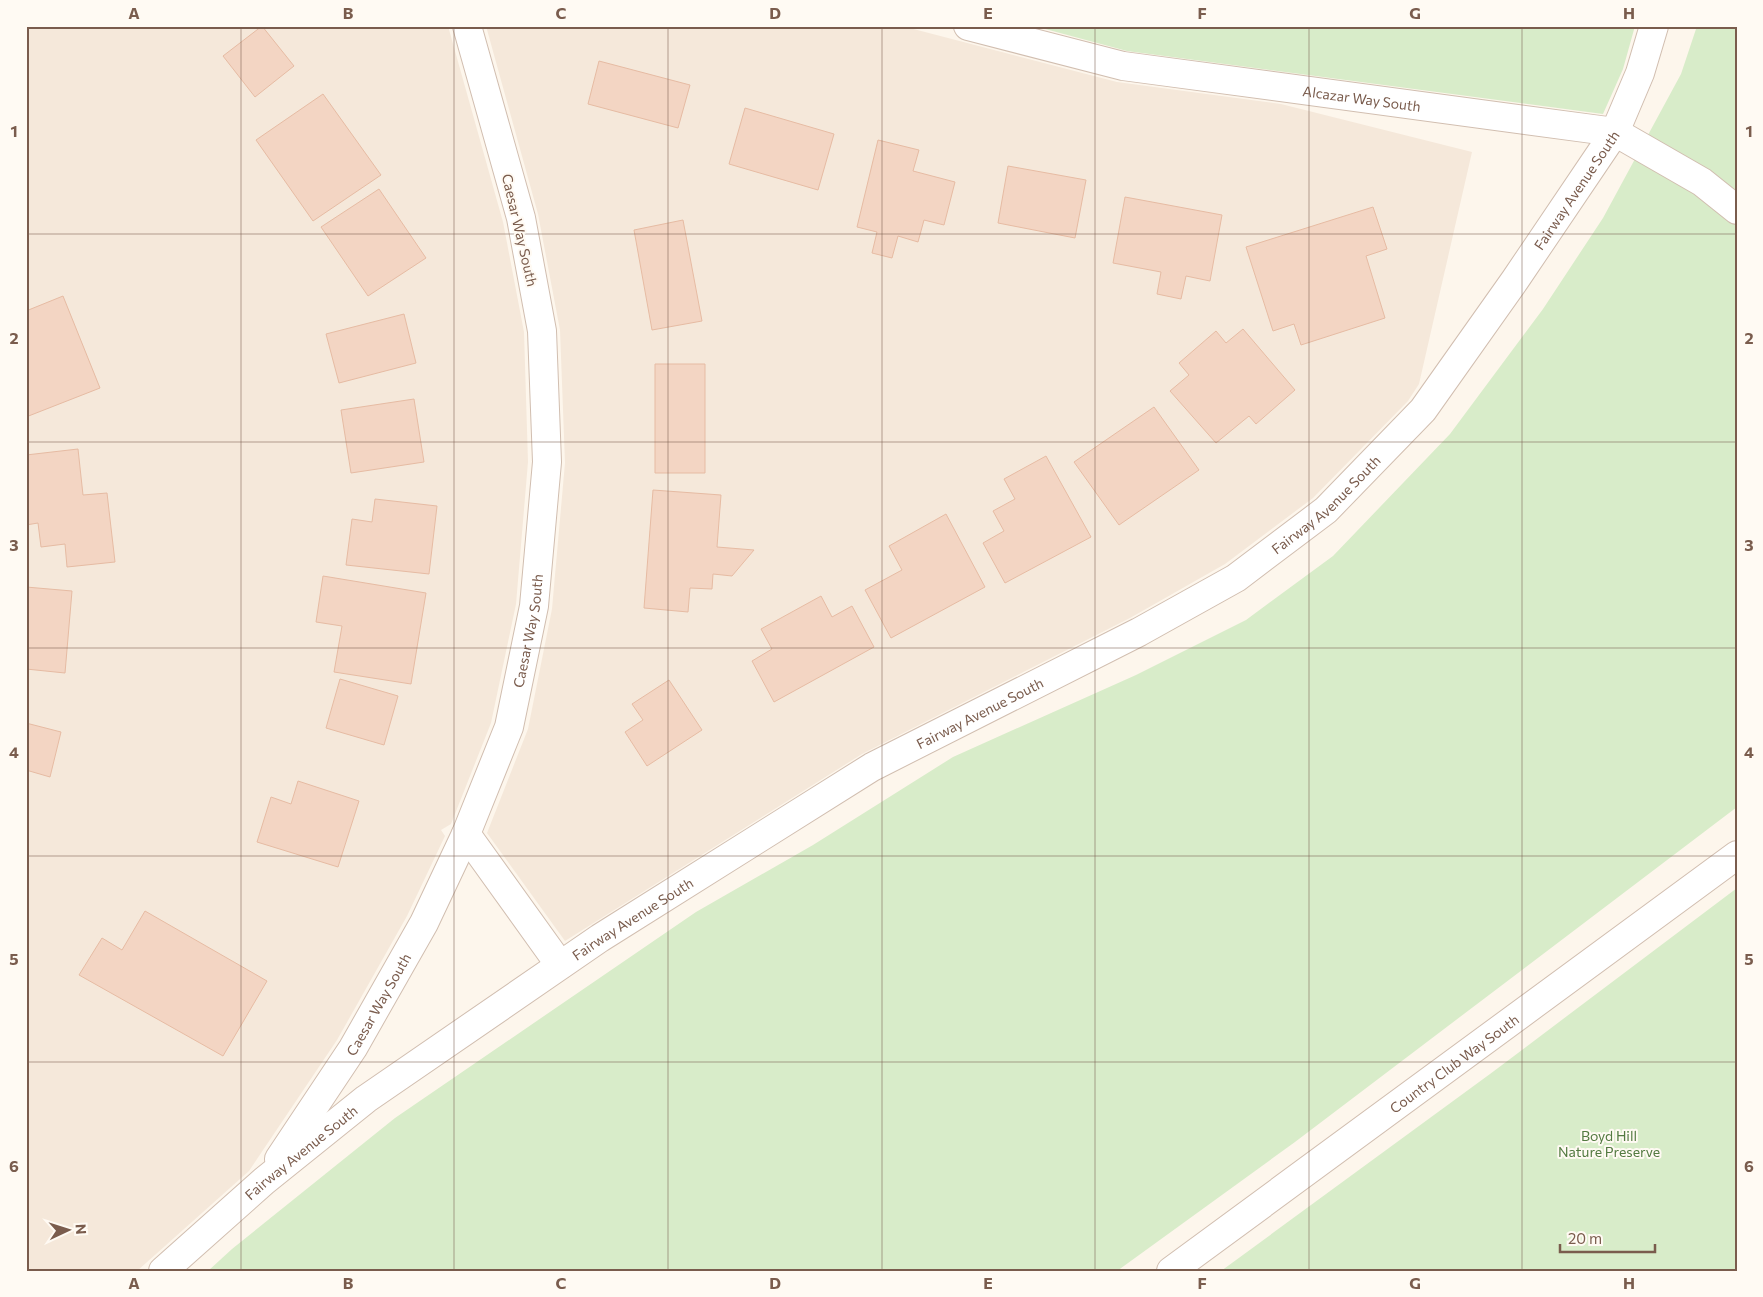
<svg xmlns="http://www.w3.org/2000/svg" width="1763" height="1297" font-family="Commissioner,sans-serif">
  <rect width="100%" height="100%" fill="#fdf6ec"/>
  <path fill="#f5e8da" d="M26,26h422l55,196 21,110 4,130 -12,142 -25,119 -40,101 -10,6 4,6 -38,80 -70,124 -88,131 -112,100h-111z
    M486,26h416l215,56 164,22 191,48 -53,232 -11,17 -95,97 -88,66 -95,54 -268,136 -297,187 -78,-108 41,-104 24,-120 13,-146 -5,-133 -22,-116z"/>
  <path fill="#d8ecc9" d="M1034,26h601l-12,43 -20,45 -476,-63z
    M1697,26h40v781l-442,335 -178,129h-909l24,-22 163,-131 301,-206 117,-67 140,-88 183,-82 110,-55 87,-64 117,-122 93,-125 60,-91 78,-144z
    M1737,888v383h-516l269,-197z"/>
  <path fill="#f3d5c3" stroke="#e6bba3" d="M262,26l32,40 -39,31 -32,-41z
    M599,61l91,24 -12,43 -90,-24z
    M323,94l58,81 -68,46 -57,-81z
    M745,108l89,26 -16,56 -89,-26z
    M878,140l41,10 -6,21 42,11 -11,43 -20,-5 -6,22 -20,-6 -6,22 -20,-5 5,-21 -20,-5z
    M1008,166l78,14 -11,58 -77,-15z
    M379,189l47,69 -58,38 -47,-69z
    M1125,197l97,18 -12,66 -24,-5 -5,23 -24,-5 4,-22 -48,-9z
    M1373,207l14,42 -21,7 19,62 -84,27 -7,-21 -21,7 -27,-84z
    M683,220l19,101 -50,9 -18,-100z
    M63,296l37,92 -74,29v-106z
    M404,314l12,49 -77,20 -13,-49z
    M1243,329l52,61 -39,34 -7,-8 -33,27 -46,-52 19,-16 -10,-12 37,-32 10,12z
    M655,364h50v109h-50z
    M414,399l10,63 -73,11 -10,-63z
    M1154,407l45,63 -80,55 -45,-63z
    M78,449l5,46 24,-2 8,69 -48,5 -2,-23 -24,3 -3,-24 -12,2v-70z
    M1046,456l45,81 -86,46 -22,-40 21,-12 -11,-20 22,-12 -11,-20z
    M653,490l68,5 -4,52 37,3 -22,26 -19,-2 -1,15 -22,-1 -2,24 -44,-4z
    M375,499l62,7 -8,68 -83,-9 6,-46 20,3z
    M946,514l39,73 -94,51 -26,-48 37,-20 -13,-24z
    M323,576l103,17 -15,91 -77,-12 8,-46 -26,-4z
    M26,587l46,4 -7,82 -39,-4z
    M821,596l11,21 20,-11 22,41 -100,55 -22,-41 20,-12 -11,-20z
    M340,679l58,17 -14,49 -58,-17z
    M669,680l33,50 -55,36 -22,-34 18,-12 -11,-16z
    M26,723l35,9 -11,45 -24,-7z
    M298,781l61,20 -21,66 -81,-25 14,-45 20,7z
    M145,911l122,70 -44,75 -144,-81 23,-37 20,12z"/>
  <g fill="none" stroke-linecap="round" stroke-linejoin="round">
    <defs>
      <g id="minor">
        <path d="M466,834l94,131"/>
        <path id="s1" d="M279,1159l74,-111 71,-125 42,-89 43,-107 25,-121 13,-144 -5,-131 -21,-113 -54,-192"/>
        <path id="s2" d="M163,1271l101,-90 102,-82 234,-161 272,-171 267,-135 97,-54 90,-68 97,-100 92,-130 100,-148"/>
      </g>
      <g id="tertiary">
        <path id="s3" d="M968,26l155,40 492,66 87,50 35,28"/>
        <path d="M1615,132l25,-59 14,-47"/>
        <path id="s4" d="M1171,1271l566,-416"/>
      </g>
    </defs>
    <use href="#minor" stroke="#d1beb0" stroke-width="30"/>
    <use href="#tertiary" stroke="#d1beb0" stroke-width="30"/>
    <use href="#minor" stroke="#fff" stroke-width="28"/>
    <use href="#tertiary" stroke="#fff" stroke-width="28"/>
  </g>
  <path fill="none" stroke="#7a5c4d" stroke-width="1" stroke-opacity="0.55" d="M241,26v1245M454,26v1245M668,26v1245M882,26v1245M1095,26v1245M1309,26v1245M1522,26v1245M26,234h1711M26,442h1711M26,648h1711M26,856h1711M26,1062h1711"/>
  <g text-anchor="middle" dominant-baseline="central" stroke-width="4" stroke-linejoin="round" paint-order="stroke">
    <g font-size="14" fill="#7a5c4d" stroke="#fffaf3">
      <text stroke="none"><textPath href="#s3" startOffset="401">Alcazar Way South</textPath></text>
      <text stroke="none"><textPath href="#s2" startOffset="1802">Fairway Avenue South</textPath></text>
      <text transform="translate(520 230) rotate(77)">Caesar Way South</text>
      <text stroke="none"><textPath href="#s2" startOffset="1398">Fairway Avenue South</textPath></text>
      <text stroke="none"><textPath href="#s1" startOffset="589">Caesar Way South</textPath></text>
      <text stroke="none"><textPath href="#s2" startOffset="992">Fairway Avenue South</textPath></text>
      <text stroke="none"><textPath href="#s2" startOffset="588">Fairway Avenue South</textPath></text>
      <text stroke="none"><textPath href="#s1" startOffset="184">Caesar Way South</textPath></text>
      <text stroke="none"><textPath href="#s4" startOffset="351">Country Club Way South</textPath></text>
      <text stroke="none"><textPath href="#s2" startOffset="182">Fairway Avenue South</textPath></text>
    </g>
    <g font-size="14" fill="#537a41" stroke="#fffaf3">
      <text x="1609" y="1135">Boyd Hill<tspan x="1609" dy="16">Nature Preserve</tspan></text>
    </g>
  </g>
  <rect width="1763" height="1297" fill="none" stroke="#fffaf3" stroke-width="55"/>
  <g transform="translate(68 1230) rotate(86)" stroke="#fffaf3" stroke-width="4" paint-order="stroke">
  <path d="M0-4L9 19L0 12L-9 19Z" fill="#7a5c4d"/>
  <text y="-8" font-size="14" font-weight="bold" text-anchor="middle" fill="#7a5c4d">N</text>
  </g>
  <path d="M1560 1244v8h95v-8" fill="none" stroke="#7a5c4d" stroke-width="2.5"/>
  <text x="1568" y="1244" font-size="15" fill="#7a5c4d" stroke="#fffaf3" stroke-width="4" paint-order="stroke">20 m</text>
  <rect x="28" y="28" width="1708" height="1242" fill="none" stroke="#7a5c4d" stroke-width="2"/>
  <g font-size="16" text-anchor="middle" font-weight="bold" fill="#7a5c4d">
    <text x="134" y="19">A</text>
    <text x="348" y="19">B</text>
    <text x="561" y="19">C</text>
    <text x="775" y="19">D</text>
    <text x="988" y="19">E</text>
    <text x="1202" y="19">F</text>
    <text x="1415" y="19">G</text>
    <text x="1629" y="19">H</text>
    <text x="14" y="137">1</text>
    <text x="1749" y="137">1</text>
    <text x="14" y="344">2</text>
    <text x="1749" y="344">2</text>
    <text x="14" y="551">3</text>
    <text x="1749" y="551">3</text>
    <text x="14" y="758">4</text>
    <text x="1749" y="758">4</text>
    <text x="14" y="965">5</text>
    <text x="1749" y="965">5</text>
    <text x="14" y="1172">6</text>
    <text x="1749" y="1172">6</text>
    <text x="134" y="1289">A</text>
    <text x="348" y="1289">B</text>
    <text x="561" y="1289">C</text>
    <text x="775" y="1289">D</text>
    <text x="988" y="1289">E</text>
    <text x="1202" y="1289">F</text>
    <text x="1415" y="1289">G</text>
    <text x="1629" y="1289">H</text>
  </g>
</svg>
